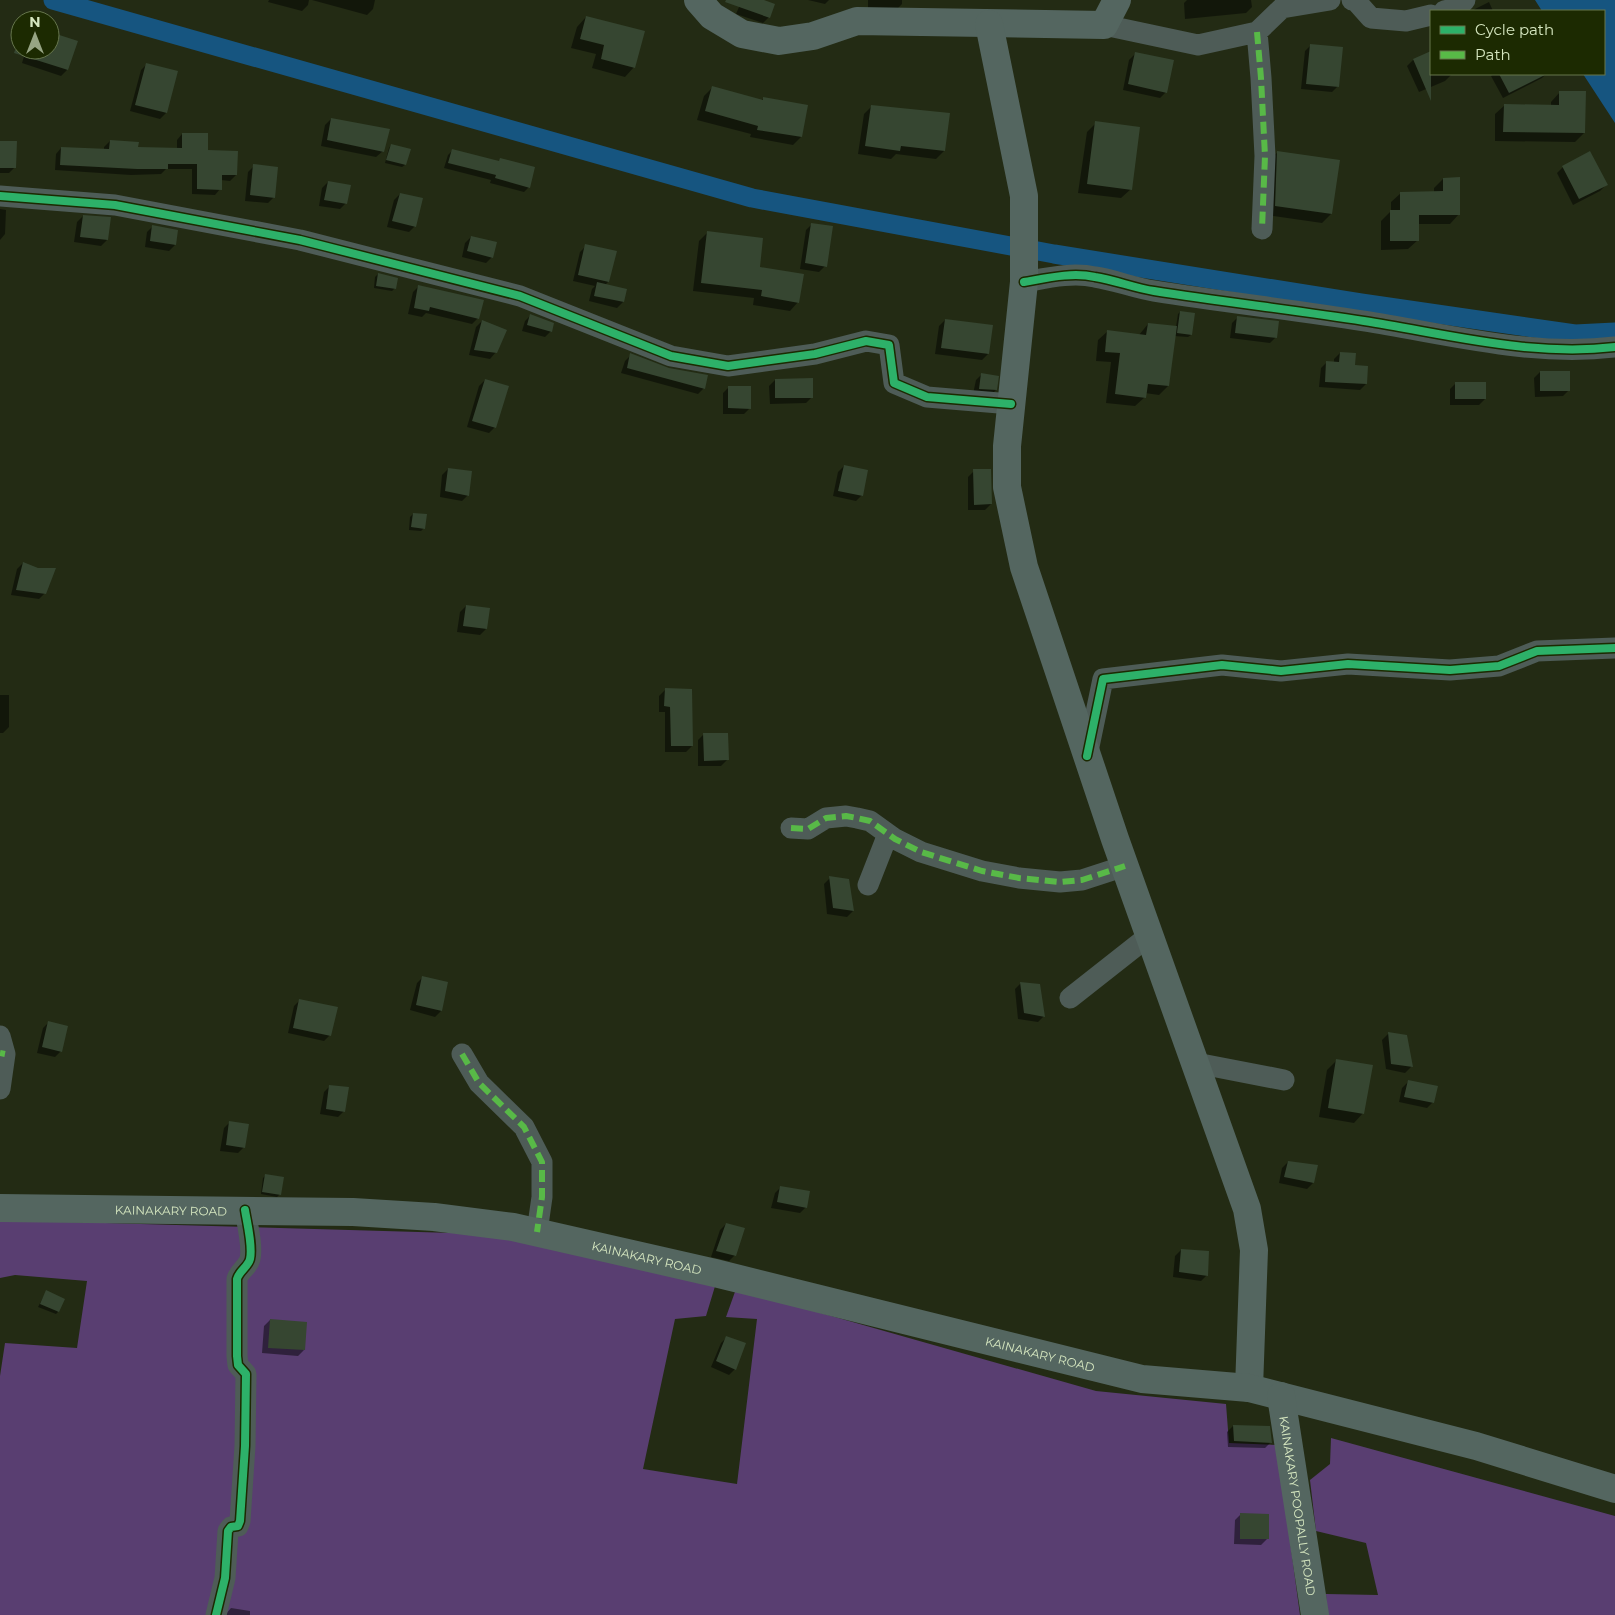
<svg xmlns="http://www.w3.org/2000/svg" width="1615" height="1615" font-family="Montserrat,sans-serif">
  <rect width="100%" height="100%" fill="#232b14"/>
  <path fill="#593e71" d="M0,1220l488,14 228,49 -10,33 -31,3 -32,150 94,15 20,-165 -31,-2 10,-28 360,102 130,13 3,39 48,2 23,170h-1300v-239l5,-33 72,5 10,-67 -72,-6 -15,3z
    M1331,1438l284,78v99h-288l-1,-21 52,1 -12,-52 -50,-12 -6,-51 20,-16z"/>
  <path fill="#165580" d="M1535,0h80v123l-32,-49h21v-63h-62z"/>
  <path fill="#0007" d="M269,0h40l-1,5 -6,6 -34,-9z
    M312,0h63l-2,9 -6,6z
    M742,0h19l8,17 -6,6 -27,-9z
    M808,0h21l-4,4z
    M868,0h34v4l-6,6h-28z
    M1187,0h64l1,7 -6,6 -61,6 -1,-16z
    M1489,2l4,9h-20l2,-2z
    M586,17l48,50 -9,10 -33,-9 4,-14 -25,-6 6,-21z
    M50,33l17,37 -6,6 -39,-13 4,-13h24z
    M1311,45l27,41 -6,6 -31,-3 4,-38z
    M1431,52v22l20,1 -6,6 -26,11 -12,-26 6,-6z
    M1135,54l31,38 -6,6 -37,-8 6,-30z
    M147,64l19,49 -6,6 -30,-8 11,-41z
    M1494,74h52l-4,4 -39,20 -12,-22z
    M712,88l49,13 3,-3 37,39 -8,8 -43,-8 1,-3 -54,-14 7,-24z
    M1560,92l24,41 -9,9 -80,-1v-27l10,-9 46,1v-4z
    M872,106l77,8 -5,37 -8,8 -40,-5 -5,5 -33,-5 6,-40z
    M331,119l52,32 -7,6 -55,-11 4,-21z
    M1096,123l35,66 -10,9 -43,-5 9,-61z
    M182,134l54,41 -6,6 -9,-1 -1,9 -5,6 -23,-1v-25h-26l-5,5 -30,1 -76,-5 1,-16 5,-6 43,2v-3l6,-6 27,7 40,1v-9z
    M0,142l15,25 -6,6h-9z
    M391,145l14,20 -3,2 -17,-4 4,-15z
    M453,150l45,12 3,-3 28,28 -5,5 -34,-9 1,-3 -47,-12 4,-13z
    M1278,152l61,9 -8,53 -9,9 -55,-8 1,-54z
    M254,166l20,31 -6,6 -23,-2 3,-29z
    M1563,167l43,18 -6,6 -27,14 -16,-32z
    M1443,179l16,35 -9,10h-32v16l-10,9 -27,1v-29l10,-10v-9l10,-9h33v-5z
    M328,182l18,21 -6,6 -21,-3 3,-18z
    M400,194l15,32 -6,6 -22,-5 7,-27z
    M0,209l6,1 -1,24 -5,6z
    M83,216l24,24 -6,6 -27,-4 3,-20z
    M812,224l13,42 -6,6 -19,-3 6,-39z
    M153,226l22,19 -6,6 -24,-4 2,-15z
    M708,232l50,36 40,34 -8,9 -37,-6 1,-7 -61,-7 6,-50z
    M471,237l21,20 -6,6 -24,-6 3,-14z
    M586,246l22,36 -3,3 20,5 -2,12 -6,6 -28,-7 3,-12 3,-3 -22,-5 7,-29z
    M378,274l17,14 -3,3 -18,-3 1,-11z
    M419,286l59,32 -6,6 -46,-11 -4,4 -14,-3 5,-22z
    M1180,312l11,23 -3,2 -14,-1 -6,50 -9,9 -14,-2v4l-10,9 -29,-3 5,-41 -15,-1 2,-21 10,-9 31,4 9,-11 28,3 2,-13z
    M531,315l20,16 -6,6 -23,-6 3,-10z
    M1238,317l38,20 -6,6 -40,-5 2,-15z
    M945,320l43,34 -6,6 -47,-6 4,-28z
    M482,321l14,31 -6,7 -21,-4 7,-28z
    M1340,353l14,14 12,17 -6,6 -41,-3 2,-19 6,-6 7,1v-4z
    M631,355l73,33 -6,6 -77,-21 4,-12z
    M1540,372l29,18 -6,6 -28,1 -1,-19z
    M982,374l14,16 -6,6 -17,-2 3,-14z
    M485,380l10,47 -6,6 -22,-6 12,-41z
    M775,380l37,17 -6,6 -36,1 -1,-18z
    M1456,383l29,16 -6,6h-29v-16z
    M729,387l21,21 -6,6h-21v-21z
    M844,466l18,29 -6,6 -23,-5 5,-24z
    M448,469l20,26 -6,6 -22,-4 2,-22z
    M974,471l17,33 -6,6h-17v-33z
    M413,514l11,14 -3,3 -12,-1 1,-13z
    M23,563l22,30 -6,6 -28,-4 6,-26z
    M466,606l20,23 -6,6 -23,-3 3,-20z
    M665,690l27,56 -6,6h-21v-40h-6v-16z
    M0,695h9v32l-6,6h-3z
    M704,734l23,26 -6,6h-23v-26z
    M830,878l23,33 -6,6 -20,-3 -3,-30z
    M423,977l18,34 -6,6 -25,-7 7,-27z
    M1021,983l23,33 -6,6 -20,-3 -3,-30z
    M300,1000l30,35 -6,6 -36,-8 6,-27z
    M49,1022l12,29 -6,6 -18,-4 6,-25z
    M1388,1034l18,2 5,31 -6,6 -19,-4 -4,-29z
    M1336,1061l27,52 -9,10 -35,-6 8,-47z
    M1408,1082l25,20 -6,6 -28,-6 3,-14z
    M330,1086l14,25 -6,6 -18,-3 4,-22z
    M230,1122l14,25 -6,6 -18,-2 4,-23z
    M1288,1162l25,21 -6,6 -28,-6 3,-15z
    M266,1175l14,19 -3,3 -16,-3 2,-16z
    M781,1187l25,20 -6,6 -29,-5 4,-15z
    M726,1224l9,31 -6,6 -18,-4 9,-27z
    M1181,1250l26,25 -6,6 -28,-4 2,-21z
    M46,1292l12,20 -2,2 -18,-7z
    M270,1320l34,30 -6,6 -36,-3 2,-27z
    M727,1337l8,32 -6,6 -18,-8 10,-24z
    M1233,1426l38,16 -6,6 -37,-1 -1,-15z
    M1241,1514l26,25 -6,6 -27,-1 1,-24z
    M231,1608l19,3v4h-25z"/>
  <g fill="none" stroke-linecap="round" stroke-linejoin="round">
    <path stroke="#165580" stroke-width="19" d="M53,0l699,198 302,56 307,49 214,31 40,-2"/>
  </g>
  <path fill="#364631" d="M726,0h38l11,4 -5,14 -45,-16z
    M586,16l59,15 -10,37 -34,-9 3,-14 -24,-6z
    M50,32l28,9 -10,29 -54,-17 1,-3h35z
    M1310,44l33,3 -4,40 -33,-3z
    M1431,51v50l-18,-42z
    M1135,52l39,8 -7,33 -39,-9z
    M146,63l32,8 -11,42 -32,-8z
    M1499,74h48l-38,19z
    M712,86l51,14v-3l45,8 -6,32 -45,-7 1,-4 -53,-15z
    M1559,91h27l-1,42 -82,-1 1,-28 55,1z
    M871,105l79,8 -5,38 -44,-5 -1,5 -35,-5z
    M331,118l59,11 -6,23 -57,-12z
    M1095,121l45,6 -8,63 -45,-6z
    M182,133h26v17l30,1 -1,24h-15v15l-25,-1v-25h-29v5h-31l-77,-4 1,-18 48,2 1,-9 29,2 -1,5 44,1z
    M0,141h17l-1,27h-16z
    M391,144l20,5 -5,16 -20,-5z
    M452,149l47,12 1,-3 35,9 -5,21 -35,-10 1,-3 -48,-12z
    M1277,151l63,9 -8,54 -57,-8z
    M1590,151l18,34 -29,14 -17,-33z
    M253,164l25,3 -3,31 -25,-3z
    M1460,177v38h-41v26h-29v-31h10v-18l43,-1v-13z
    M328,181l23,4 -4,19 -23,-4z
    M400,193l23,5 -7,29 -24,-6z
    M83,215l28,2 -3,23 -28,-3z
    M811,223l22,3 -6,41 -22,-4z
    M152,225l26,5 -2,15 -26,-4z
    M707,231l56,7 -3,29 44,7 -5,29 -38,-7 1,-6 -61,-7z
    M471,236l26,6 -4,16 -26,-7z
    M585,244l32,7 -8,31 -31,-7z
    M378,273l20,5 -2,11 -20,-3z
    M597,282l30,7 -3,13 -30,-6z
    M418,285l66,15 -5,19 -49,-12 -1,4 -15,-3z
    M1180,311l15,2 -3,22 -15,-2z
    M530,314l24,9 -2,9 -25,-7z
    M1237,316l42,5 -2,17 -42,-5z
    M945,319l48,6 -4,29 -48,-6z
    M482,320l25,10 -10,23 -23,-3z
    M1148,323l29,3 -8,60 -21,-2 -2,14 -31,-4 5,-41 -15,-1 2,-22 39,5z
    M1340,352l16,1 -1,12 13,1 -1,18 -42,-2 1,-21 13,1z
    M630,353l39,15 39,7 -3,14 -78,-21z
    M1540,371h30v20h-30z
    M981,373l18,3 -2,14 -18,-1z
    M813,378v20h-38v-19z
    M485,379l24,7 -13,42 -24,-7z
    M1455,382h31v17h-31z
    M728,386h23v23l-23,-1z
    M844,465l24,5 -5,26 -25,-5z
    M448,468l24,3 -3,25 -24,-5z
    M973,469h18l1,35 -18,1z
    M413,513l14,1 -2,15 -14,-2z
    M23,562l15,6h18l-10,26 -30,-4z
    M466,605l24,3 -3,21 -24,-3z
    M665,688l27,1 1,57h-22l-1,-39 -6,-1z
    M703,733h25l1,27 -25,1z
    M829,876l20,3 5,32 -21,-3z
    M422,976l26,6 -6,29 -26,-6z
    M1020,982l20,2 5,33 -21,-4z
    M299,999l39,8 -7,29 -38,-8z
    M48,1021l20,5 -6,26 -20,-5z
    M1388,1032l19,3 6,32 -22,-3z
    M1336,1059l37,6 -9,49 -36,-6z
    M1408,1080l30,6 -4,17 -30,-6z
    M329,1085l20,2 -4,25 -19,-3z
    M229,1121l20,3 -4,24 -19,-3z
    M1288,1161l30,4 -4,18 -30,-6z
    M265,1174l19,3 -3,18 -19,-3z
    M780,1186l30,5 -3,17 -30,-6z
    M726,1223l19,5 -9,28 -20,-5z
    M1181,1249l28,2 -1,25 -29,-4z
    M46,1290l19,9 -6,13 -19,-8z
    M270,1319l37,3 -2,28 -37,-2z
    M726,1336l20,7 -10,27 -20,-9z
    M1233,1425l37,1 2,17 -38,-2z
    M1240,1513l29,1v25h-29z"/>
  <g fill="none" stroke-linecap="round" stroke-linejoin="round">
    <path stroke="#4e5c57" stroke-width="21" d="M1352,0h3l16,18 35,3 25,-6
      M1444,11l13,-3 8,-8
      M1104,25l94,20 59,-13 25,-24 48,-8
      M1257,32l4,46 4,78 -3,73
      M0,196l115,9 185,35 220,56 151,60 57,10 87,-12 51,-13 23,4 5,38 33,14 84,7
      M1024,282c23,-4 48,-10 71,-5 20,3 39,11 59,14 70,11 140,19 210,30 83,13 167,36 251,26
      M1087,756l16,-77 119,-14 59,6 67,-7 102,6 49,-4 38,-15 78,-3
      M791,828l17,1 18,-11 20,-2 11,2 13,3 25,18 26,13 61,19 37,7 41,4 22,-2 43,-14
      M868,885l20,-51
      M1070,998l80,-63
      M0,1036l5,18 -5,35
      M462,1054l17,29 45,44 18,35v35l-5,35
      M1196,1063l88,17
      M216,1615l9,-37 3,-47 3,-4 7,-1 2,-5 5,-75 1,-72 -8,-9 -1,-9v-77c2,-8 11,-12 13,-20 3,-13 -3,-36 -5,-49"/>
    <g stroke="#546660" stroke-width="28">
      <path d="M698,0l14,16 30,18 37,7 34,-5 44,-15 247,4 13,-25"/>
      <path d="M989,24l35,172v86l-17,164v41l17,80 91,272 132,370 7,41 -5,138"/>
      <path id="s1" d="M0,1208l353,4 81,5 79,10 202,46 427,106 107,9 227,58 139,43"/>
      <path id="s2" d="M1281,1396l34,219"/>
    </g>
    <path stroke="#58b947" stroke-width="6" stroke-dasharray="12 6" stroke-linecap="butt" d="M1257,32l4,46 4,78 -3,73
      M791,828l17,1 18,-11 20,-2 11,2 13,3 25,18 26,13 61,19 37,7 41,4 22,-2 43,-14
      M0,1053l5,1
      M462,1054l17,29 45,44 18,35v35l-5,35"/>
    <defs>
      <path id="cycleway" d="M0,196l115,9 185,35 220,56 151,60 57,10 87,-12 51,-13 23,4 5,38 33,14 84,7
        M1024,282c23,-4 48,-10 71,-5 20,3 39,11 59,14 70,11 140,19 210,30 83,13 167,36 251,26
        M1087,756l16,-77 119,-14 59,6 67,-7 102,6 49,-4 38,-15 78,-3
        M216,1615l9,-37 3,-47 3,-4 7,-1 2,-5 5,-75 1,-72 -8,-9 -1,-9v-77c2,-8 11,-12 13,-20 3,-13 -3,-36 -5,-49"/>
    </defs>
    <use href="#cycleway" stroke="#1c2a01" stroke-width="11"/>
    <use href="#cycleway" stroke="#2db169" stroke-width="8"/>
  </g>
  <g text-anchor="middle" dominant-baseline="central" stroke-width="4" stroke-linejoin="round" paint-order="stroke">
    <g font-size="12" fill="#d6e7c0" stroke="#1c2a01">
      <text stroke="none"><textPath href="#s1" startOffset="171">KAINAKARY ROAD</textPath></text>
      <text stroke="none"><textPath href="#s1" startOffset="651">KAINAKARY ROAD</textPath></text>
      <text stroke="none"><textPath href="#s1" startOffset="1056">KAINAKARY ROAD</textPath></text>
      <text stroke="none"><textPath href="#s2" startOffset="111">KAINAKARY POOPALLY ROAD</textPath></text>
    </g>
  </g>
  <rect x="1430" y="10" width="175" height="65" fill="#1c2a01" stroke="#66764d"/>
  <rect x="1440" y="26" width="25" height="8" fill="#2db169" stroke="#66764d"/>
  <text x="1475" y="35" font-size="15" fill="#d6e7c0">Cycle path</text>
  <rect x="1440" y="51" width="25" height="8" fill="#58b947" stroke="#66764d"/>
  <text x="1475" y="60" font-size="15" fill="#d6e7c0">Path</text>
  <g transform="translate(35 35)"><circle r="24" fill="#1c2a01" stroke="#66764d"/>
  <path d="M0-4L9 19L0 12L-9 19Z" fill="#97a584"/>
  <text y="-8" font-size="14" font-weight="bold" text-anchor="middle" fill="#d6e7c0">N</text>
  </g>
</svg>
